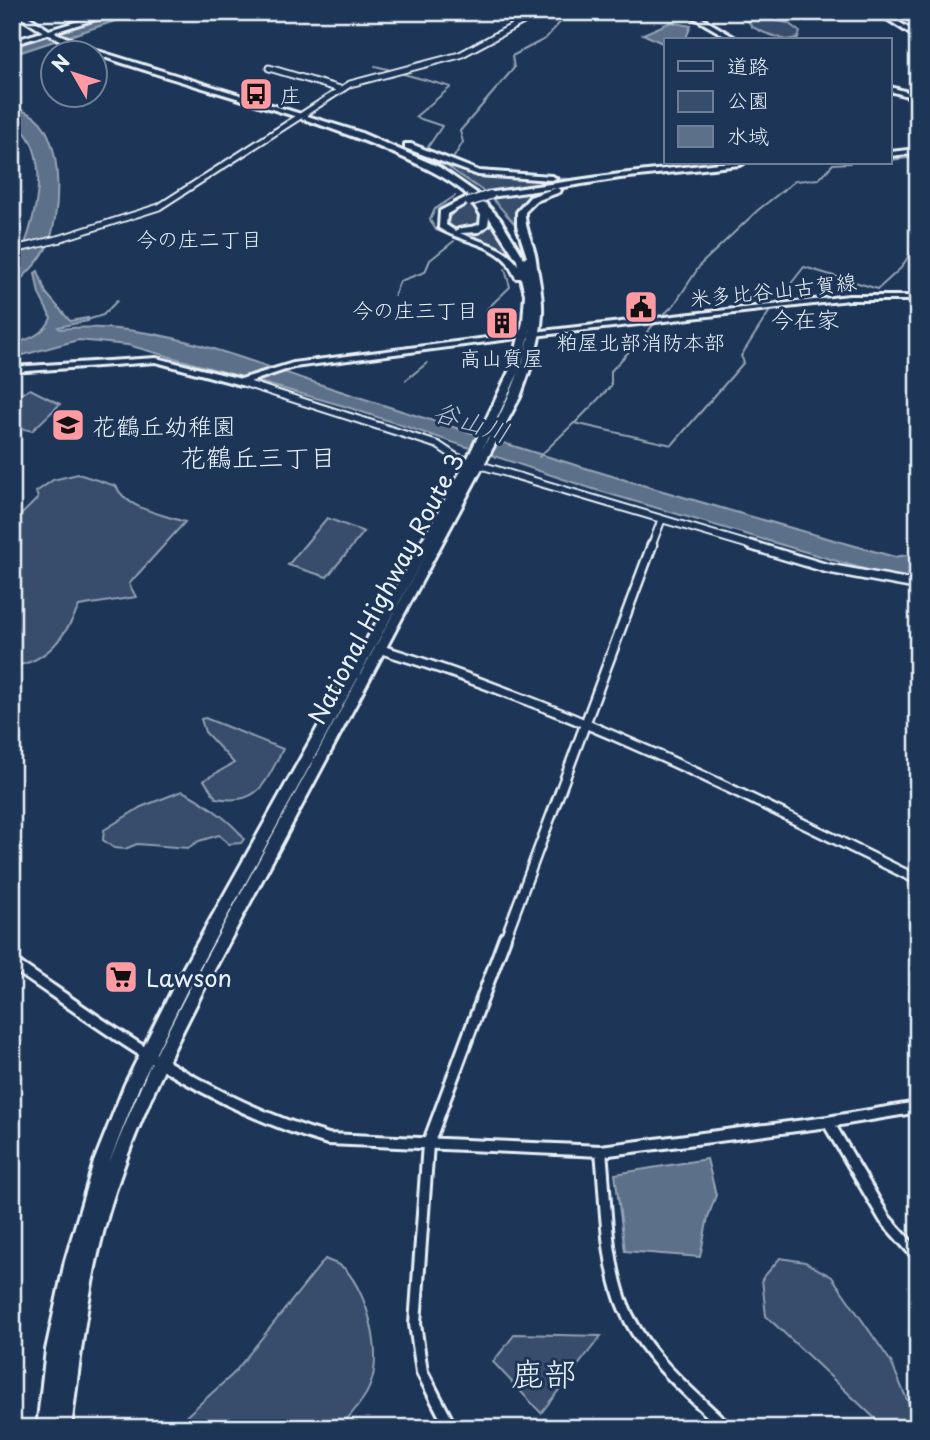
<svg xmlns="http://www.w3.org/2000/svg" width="930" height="1440" font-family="'Playpen Sans','Klee One',sans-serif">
  <rect width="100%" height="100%" fill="#1d3557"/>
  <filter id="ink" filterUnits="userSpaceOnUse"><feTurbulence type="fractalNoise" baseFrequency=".0143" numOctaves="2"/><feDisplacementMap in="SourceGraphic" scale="14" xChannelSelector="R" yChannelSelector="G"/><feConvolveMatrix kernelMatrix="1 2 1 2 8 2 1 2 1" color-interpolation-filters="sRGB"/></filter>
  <g filter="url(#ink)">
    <path fill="#374d6c" stroke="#909fb2" stroke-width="2" d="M725,12h58l-10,8 15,3 12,9 -2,6 -12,2 -21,-7 -13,-6 -4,-6z
      M442,163l42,13 88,3 -86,14z
      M577,183l-50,19 -7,28 -29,-33z
      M472,202l11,14 -2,10c-12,2 -28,8 -34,-6l9,-11z
      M489,216l24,35 4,13 -18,-16 -39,-14 16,-2z
      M30,389l30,15 -28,27 -20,-5v-34l6,3z
      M78,474l38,12c10,23 46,28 69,36l-56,62 7,13 -57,9c-13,29 -32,57 -67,60v-148h6l20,-20 -2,-6 17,-12z
      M327,518l37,14 -37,45 -39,-12z
      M205,718l78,31c-18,34 -24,57 -67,49l-12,-18 30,-17 -29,-31 -4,-13z
      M182,791c18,8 52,32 62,48l-3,4 -12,1 -10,-9 -20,6 -11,7 -51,-4 -12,5 -11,-1 -11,-8 1,-10 37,-23z
      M780,1258l25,4 27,15 59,85 26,61 -19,5 -16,-3 -116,-109 -4,-37z
      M325,1259c6,3 15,5 20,10 23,25 39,86 24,119 -6,15 -20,27 -29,40h-150l-8,-8 51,-46z
      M515,1334l86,2 -60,77 -48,-51z"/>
    <path fill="#5d7089" stroke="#95a4b5" stroke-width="2" d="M121,12h21l-130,43v-10z
      M671,22l20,4 -6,14h-19v5l-23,-11z
      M12,106c8,4 18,7 24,12 28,23 25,99 11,129 -9,17 -22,28 -35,41 0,-25 10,-33 17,-56 11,-36 19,-88 -17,-111z
      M38,271l8,22 24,28 18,-3v3l-30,6 2,2c84,-9 168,24 247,51 48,16 97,32 146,47 147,47 294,89 442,130l23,-4v28l-34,-6 -288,-85 -252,-84 -216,-61 -50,-5 -66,18v-14c16,-4 33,-10 39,-26l-12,-24 -4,-21z
      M707,1159l9,36 -8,22 -8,40 -75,-6 -10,-77z"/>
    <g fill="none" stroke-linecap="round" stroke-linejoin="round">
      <path stroke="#95a4b5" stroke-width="2" d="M891,17l7,-5
        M375,66l16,4
        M400,73l51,14 -36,30 27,9 -14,21
        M454,157l9,-15 -3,-11 54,-63 -2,-12 33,-17 18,-20
        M890,160l28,-3
        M455,196l-20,13 -5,11 6,10 19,7
        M394,296l6,-15 25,-9 5,-12 24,-19
        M775,304l29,-37 74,22 23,-21 17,-27
        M487,309l23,-22 -5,-18
        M661,317l13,-12 27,-41 57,-54 37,-29 24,-2 14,-15 17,-1
        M87,320l16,-5 14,-14
        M406,380l21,-17
        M575,423l36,-37v-15l46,-50
        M539,457l35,-34 98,22 72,-83 -3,-6 30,-47"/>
      <defs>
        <path id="minor-far3" d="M269,68l71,21
          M52,241l107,-34 191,-123 110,-29 80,-43"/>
        <path id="minor-far2" d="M12,250l47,-11
          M241,382l197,63 18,12 24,8 276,82
          M651,547l11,-28"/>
        <path id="minor-far1" d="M750,545l76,23 92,17
          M380,649c186,56 364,145 538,231
          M505,939l147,-394"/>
        <path id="minor" d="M12,963c103,70 195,141 316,176l273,12 227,-29 90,-15
          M828,1122l57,97 33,37
          M601,1151c5,49 4,102 20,149 19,53 67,91 106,128
          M451,1428l-29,-56 -7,-48 13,-180 77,-207"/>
        <path id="major" d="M109,12h10l-107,33v-4z
          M684,12h8l47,28h-7z
          M876,12h7l35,22v5z
          M890,87l28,8v4l-28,-8z
          M849,296h69v4h-69l-324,37 -231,30 -53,18 -85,-23 -144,10v-5l144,-9 85,21 52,-16 232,-30z"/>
        <path id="highway" d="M14,12h8l27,18 49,21 261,81 80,35 36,25 25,27 24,39 3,-1 -10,-31v-14l13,-15 26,-9 -66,9 -4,-2 1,-2 133,-19 100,-11h24l-4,2 -120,13 -63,10 4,2 -1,2 -24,9 -11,11c-1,18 9,31 11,48 2,17 7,35 6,53 -1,29 -12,57 -22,84l-315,590c-38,74 -75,150 -98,231 -19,68 -27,139 -36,210h-34l9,-78 19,-89 29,-99 31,-78 55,-110 286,-512 46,-97 11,-43 2,-28 -4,-16h-5c-3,-5 -5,-10 -8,-15 -16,-20 -48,-21 -69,-35l1,-17 25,-13 7,2 -25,14 -1,11 9,6c6,-5 17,-2 25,-7l1,-9 -6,-9 2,-2c-23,-25 -55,-38 -86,-52 -76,-33 -158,-54 -237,-79 -48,-16 -100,-28 -140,-61zM489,217l28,43 1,5c-15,-20 -36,-22 -58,-32l19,-1 9,-7zM531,327c-8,45 -28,83 -49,123l40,-85zM429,548l-234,430 -46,90 -40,95 30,-76 51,-103z
          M405,144h6l68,27 73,5 4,2 -4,2 -74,-5 -73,-27z
          M918,149v4l-28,3v-4z"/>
      </defs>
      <use href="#minor-far3" stroke="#e8f1f8" stroke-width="9"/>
      <use href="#minor-far2" stroke="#e8f1f8" stroke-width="10"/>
      <use href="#minor-far1" stroke="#e8f1f8" stroke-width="13"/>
      <use href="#minor" stroke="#e8f1f8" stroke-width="16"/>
      <use href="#major" stroke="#e8f1f8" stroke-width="6"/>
      <use href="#highway" stroke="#e8f1f8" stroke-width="6"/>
      <use href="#minor-far3" stroke="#1d3557" stroke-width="5"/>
      <use href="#minor-far2" stroke="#1d3557" stroke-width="6"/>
      <use href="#minor-far1" stroke="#1d3557" stroke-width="8"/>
      <use href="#minor" stroke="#1d3557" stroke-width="10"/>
      <use href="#major" fill="#1d3557" fill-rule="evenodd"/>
      <use href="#highway" fill="#1d3557" fill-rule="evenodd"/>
      <defs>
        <path id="highway-bridge" d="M469,202l21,-7"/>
      </defs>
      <use href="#highway-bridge" stroke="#e8f1f8" stroke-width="11" stroke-linecap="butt"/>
      <use href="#highway-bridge" stroke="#1d3557" stroke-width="8"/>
    </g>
  </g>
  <defs>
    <symbol id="bus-square" viewBox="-11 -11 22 22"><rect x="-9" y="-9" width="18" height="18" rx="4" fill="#ff9aa2" stroke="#1d3557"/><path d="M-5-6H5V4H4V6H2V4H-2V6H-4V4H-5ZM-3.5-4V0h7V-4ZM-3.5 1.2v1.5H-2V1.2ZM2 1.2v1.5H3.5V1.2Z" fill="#111"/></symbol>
    <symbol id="civic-square" viewBox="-11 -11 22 22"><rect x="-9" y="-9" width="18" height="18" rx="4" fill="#ff9aa2" stroke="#1d3557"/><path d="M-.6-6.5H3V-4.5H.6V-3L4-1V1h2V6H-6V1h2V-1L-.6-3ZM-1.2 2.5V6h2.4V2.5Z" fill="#111"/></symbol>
    <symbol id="building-square" viewBox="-11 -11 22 22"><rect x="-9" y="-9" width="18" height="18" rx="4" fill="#ff9aa2" stroke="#1d3557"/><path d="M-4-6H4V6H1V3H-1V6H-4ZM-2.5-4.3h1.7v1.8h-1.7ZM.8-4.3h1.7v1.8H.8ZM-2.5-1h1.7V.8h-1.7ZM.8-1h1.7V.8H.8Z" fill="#111"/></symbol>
    <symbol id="school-square" viewBox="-11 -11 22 22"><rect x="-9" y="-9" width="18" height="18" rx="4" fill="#ff9aa2" stroke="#1d3557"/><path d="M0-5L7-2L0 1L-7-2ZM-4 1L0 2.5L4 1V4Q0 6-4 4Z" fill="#111"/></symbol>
    <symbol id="supermarket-square" viewBox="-11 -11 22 22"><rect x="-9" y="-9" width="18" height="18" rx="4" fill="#ff9aa2" stroke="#1d3557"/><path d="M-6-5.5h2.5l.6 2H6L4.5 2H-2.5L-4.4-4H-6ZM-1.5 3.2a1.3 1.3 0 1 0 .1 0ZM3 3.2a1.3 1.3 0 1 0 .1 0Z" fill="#111"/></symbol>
  </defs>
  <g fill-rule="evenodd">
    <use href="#bus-square" x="237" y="75" width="38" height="38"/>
    <use href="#civic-square" x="622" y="288" width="38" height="38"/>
    <use href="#building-square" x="483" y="304" width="38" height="38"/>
    <use href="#school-square" x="49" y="406" width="38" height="38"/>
    <use href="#supermarket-square" x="102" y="958" width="38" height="38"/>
  </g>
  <g text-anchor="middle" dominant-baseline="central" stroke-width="6" stroke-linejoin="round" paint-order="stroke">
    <g font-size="21" fill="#e8f1f8" stroke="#1d3557">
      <text x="280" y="94" text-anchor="start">庄</text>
      <text x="641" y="341">粕屋北部消防本部</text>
      <text x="502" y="357">高山質屋</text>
    </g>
    <g font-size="21" fill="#e8f1f8" stroke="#1d3557">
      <text x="199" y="238">今の庄二丁目</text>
      <text x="415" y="309">今の庄三丁目</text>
    </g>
    <g font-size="21" fill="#e8f1f8" stroke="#1d3557">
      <text transform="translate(773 289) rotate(-6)">米多比谷山古賀線</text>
    </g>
    <g font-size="23" fill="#e8f1f8" stroke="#1d3557">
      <text x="805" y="318">今在家</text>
    </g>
    <g font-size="24" fill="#e8f1f8" stroke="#1d3557" text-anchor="start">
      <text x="92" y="425">花鶴丘幼稚園</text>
      <text x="146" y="977">Lawson</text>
    </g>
    <g font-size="24" fill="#e8f1f8" stroke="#1d3557">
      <text transform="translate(385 588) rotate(-62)">National Highway Route 3</text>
    </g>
    <g font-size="26" font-style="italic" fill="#b7c4d1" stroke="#1d3557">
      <text transform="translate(472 421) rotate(18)">谷山川</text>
    </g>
    <g font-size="26" fill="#e8f1f8" stroke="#1d3557">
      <text x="258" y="456">花鶴丘三丁目</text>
    </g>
    <g font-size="33" fill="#e8f1f8" stroke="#1d3557">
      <text x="544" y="1372">鹿部</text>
    </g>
  </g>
  <rect width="930" height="1440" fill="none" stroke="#1d3557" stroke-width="42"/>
  <rect x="21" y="21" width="888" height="1398" fill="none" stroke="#e8f1f8" stroke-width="2.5" filter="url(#ink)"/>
  <rect x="664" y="38" width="228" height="126" fill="#1d3557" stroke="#6e8097" stroke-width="2"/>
  <rect x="678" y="61" width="35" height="10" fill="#1d3557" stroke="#6e8097" stroke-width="2"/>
  <text x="727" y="74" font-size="21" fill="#e8f1f8">道路</text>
  <rect x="678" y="91" width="35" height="21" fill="#374d6c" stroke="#6e8097" stroke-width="2"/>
  <text x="727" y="108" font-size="21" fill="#e8f1f8">公園</text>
  <rect x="678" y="126" width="35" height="21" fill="#5d7089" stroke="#6e8097" stroke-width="2"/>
  <text x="727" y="144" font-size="21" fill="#e8f1f8">水域</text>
  <g transform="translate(74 74) rotate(309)"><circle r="33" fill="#1d3557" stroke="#6e8097" stroke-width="2"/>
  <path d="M0-5L12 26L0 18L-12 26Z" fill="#ff9aa2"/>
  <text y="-10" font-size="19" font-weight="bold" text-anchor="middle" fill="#e8f1f8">N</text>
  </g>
</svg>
